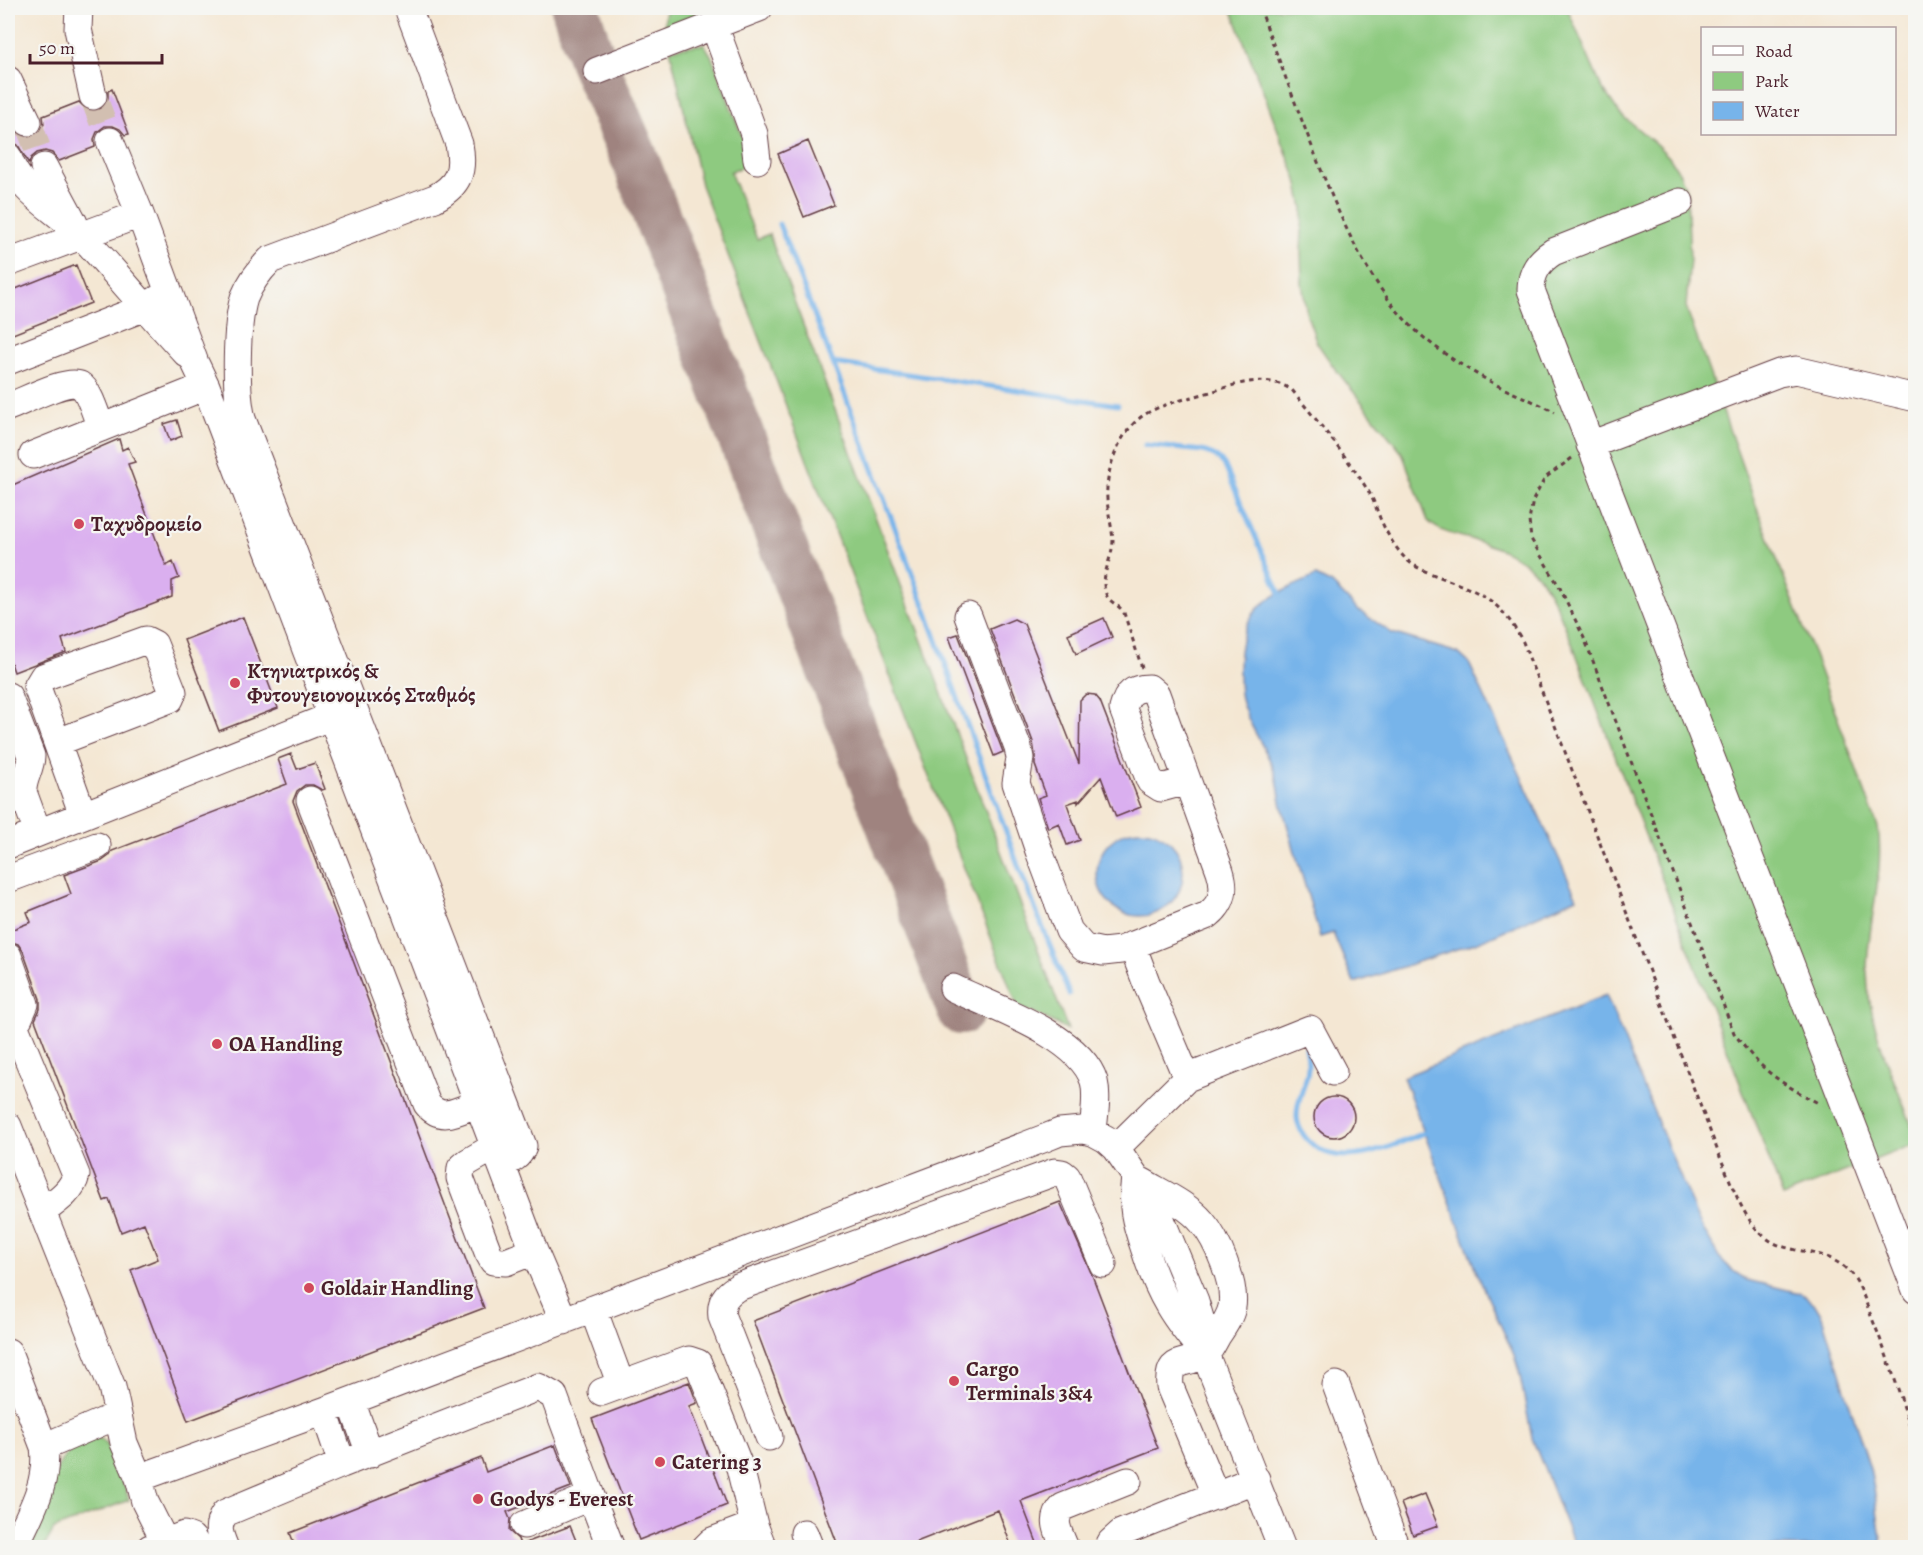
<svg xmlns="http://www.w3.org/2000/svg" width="1923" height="1555" font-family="Alegreya,serif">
  <rect width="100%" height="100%" fill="#f6f6f2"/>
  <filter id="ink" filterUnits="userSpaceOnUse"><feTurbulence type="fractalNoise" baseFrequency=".0167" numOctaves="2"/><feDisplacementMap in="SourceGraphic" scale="12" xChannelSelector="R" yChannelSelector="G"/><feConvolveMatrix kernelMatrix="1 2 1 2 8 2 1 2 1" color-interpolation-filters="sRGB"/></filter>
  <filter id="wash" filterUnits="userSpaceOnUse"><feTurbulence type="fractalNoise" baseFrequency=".008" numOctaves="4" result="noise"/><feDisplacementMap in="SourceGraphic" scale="24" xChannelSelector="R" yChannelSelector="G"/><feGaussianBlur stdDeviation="1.35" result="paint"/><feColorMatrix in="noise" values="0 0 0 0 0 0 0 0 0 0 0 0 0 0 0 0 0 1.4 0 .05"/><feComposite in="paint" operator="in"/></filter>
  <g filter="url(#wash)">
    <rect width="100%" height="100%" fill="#f4e7d3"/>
    <path fill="#8eca80" stroke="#6c7456" stroke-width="1.5" d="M668,8h73l-77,30 1,-23z
      M1231,8h336l34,78 19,28 36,30 13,13 10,15 8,21 3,66 -4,48 70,198 55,142 67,180c7,49 -11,96 -11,145 1,56 29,111 48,162v10l-132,52 -213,-558c-25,-60 -33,-80 -100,-99 -15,-4 -31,-7 -42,-18l-26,-68 -69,-87 -16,-23 -10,-28 -5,-32 -1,-31 2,-44 -6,-28z
      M704,44l7,11 37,97 -1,13 -17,7 27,67 12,-5 299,796 -29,-15 -21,-7 -317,-823 -31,-136z
      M97,1437c18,6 26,46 32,63l-75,29 -10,18 -17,1c8,-23 24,-75 38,-92 9,-9 20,-15 32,-19z"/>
    <path fill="#77b4ea" stroke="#606a8a" stroke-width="1.5" d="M1316,576l16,8 26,26 34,23 66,20 11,10 108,235 -99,44 -124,41 -21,-50 -13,4c-12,-42 -25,-84 -37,-127 -3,-10 -4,-20 -6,-31 -7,-25 -24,-46 -33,-70 -5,-12 -5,-27 -5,-40 1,-61 26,-71 77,-93z
      M1097 873a43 43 0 1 1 86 0a43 43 0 1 1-86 0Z
      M1606,995l92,225 21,37 13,13 15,10 53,13 14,10 8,13 48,153 5,25 7,53h-307l-43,-109 -13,-67 -5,-16 -39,-87 -72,-191z"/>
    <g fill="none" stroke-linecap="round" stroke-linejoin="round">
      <path stroke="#77b4ea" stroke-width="5" d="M779,224l54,139 285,42
        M833,363l94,250 91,252 51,129
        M1145,445l58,6 11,4 10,9 58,134
        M1306,1048c8,33 -9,40 -9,68 0,10 7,22 15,28 33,28 84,0 119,-14"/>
      <path stroke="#9f837f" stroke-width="48" d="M575,8l17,51 42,98 327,854"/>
    </g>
    <g id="blocks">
      <path fill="#daafef" d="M112,89l17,45 -4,1 -5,-6 -7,-3h-8l-8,6 -3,7 1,8 -36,14 -7,-8 -7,-2 -8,2 -6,5 -2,6 -11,-19 -8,-4 -2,-11 5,-2 7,7 6,3 8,-2 7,-6 3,-6 -1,-8 36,-14 9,9h9l7,-4 4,-7v-9z
        M808,141l26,64 -30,12 -26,-63z
        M76,265l15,38 -83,33v-44z
        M177,420l5,16 -12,5 -6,-17z
        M119,439l3,11 6,-3 7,15 -7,2 38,102 7,-4 6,16 -7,3v16l-110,42 4,13 -52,20 -6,-18v-167z
        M243,617l35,91 -59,23 -35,-91z
        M1104,618l8,19 -36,17 -8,-20z
        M1014,619l10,5 55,140 1,-64 6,-6 9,1 5,6 41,106 -25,10 -15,-40 -23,26v-3l-11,4 13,36 -13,5 -8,-22 -11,5 -10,-30 8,-3 -11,-30v-10l-2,-13 -43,-113z
        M958,634l45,118 -9,4 -45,-119z
        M291,754l6,15 18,-6 10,26 -3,1 -9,-5h-8l-8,6 -4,10 191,507 -296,113 -57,-151 27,-11 -14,-36 -23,9 -12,-33 -5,2 -69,-181 5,-11v-10l-17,-48 -5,-7 -10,-3v-10l23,-9 -4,-10 44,-18 -7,-19 38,-14 7,-5 3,-5 175,-67 -9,-25z
        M1314 1117a20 20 0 1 1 40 0a20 20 0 1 1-40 0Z
        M1060,1202l32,73 66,173 -137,53 18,47h-27l-14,-38 -97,38h-62l-86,-227z
        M689,1382l8,21 -8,3 38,99 -88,35 -47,-121z
        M555,1445l16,42 -64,25 3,7 -1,12 9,8 2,6 50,-19 9,22h-283l-6,-15 191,-75 5,14z
        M1425,1494l13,32 -25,9 -12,-32z"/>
    </g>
  </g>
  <g filter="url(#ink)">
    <use href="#blocks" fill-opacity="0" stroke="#643d44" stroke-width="1.5"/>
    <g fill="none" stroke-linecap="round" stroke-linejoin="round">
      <path stroke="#d2bfb1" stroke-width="27" stroke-dasharray="27 14" stroke-linecap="butt" d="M93,96l17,45
        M28,122l16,45"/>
      <defs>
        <path id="minor" d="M79,8l-1,21 15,67
          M408,8l51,136c5,27 0,41 -24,54l-165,62c-11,11 -20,23 -26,38 -8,26 -9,94 -2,121l281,727c-4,11 -11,14 -22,18
          M714,25l40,109 3,26
          M597,71l162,-63
          M8,80l20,42
          M110,141l30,73 55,149 11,23 272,717
          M8,157c14,39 48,51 74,79 36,39 69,80 105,118
          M44,167l30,56
          M1680,202l-127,50c-14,9 -22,20 -22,38l385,1000
          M8,263l132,-49
          M8,361l135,-53 15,-9
          M8,407c14,-5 59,-29 72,-22 9,5 17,33 21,43
          M1590,445l189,-72 17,-3 120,28
          M33,455l173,-69
          M968,616l50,132 2,10 -4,25 23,68 30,80 15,17 19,4 18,-2 87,-35c15,-12 18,-25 12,-44l-64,-177 -7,-6c-16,0 -22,5 -26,21l27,72 11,7 26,-7
          M8,696l23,60c0,13 -9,23 -8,36l15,41
          M58,742l112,-43 3,-7 -19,-48 -8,-4 -103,37 -6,10 46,128
          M310,800l117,304c15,19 32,6 51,-1l56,148
          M8,845l324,-129
          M8,879l89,-33
          M1132,945l14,37 41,96 123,-49 23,43
          M8,956l17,48 -6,14 -11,4
          M953,988c40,19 127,48 141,93 4,16 0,35 -1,51
          M8,1010l68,165c-4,17 -21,27 -34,37
          M8,1126l104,261 6,28 -74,32
          M494,1147l-26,15 -7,6 -1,10 28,74 5,9 13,1 28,-11 30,70
          M1116,1148l71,-70
          M1135,1177c-4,30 0,44 10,73 14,45 29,68 60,104
          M1141,1181c20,12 46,23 61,41 15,17 34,62 30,85 -2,10 -9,20 -15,29 -3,5 -7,15 -13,18 -19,13 -37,1 -34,33l46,109
          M593,1309l28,76
          M8,1352l36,95c5,37 -15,68 -30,101
          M1336,1385l60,163
          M602,1392l87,-32 9,3 42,105 14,57 9,23
          M351,1401l19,53
          M324,1411l18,53
          M118,1415l6,28 15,35 6,24 20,40
          M769,1437l-47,-120c-2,-15 3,-22 16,-30l317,-115 7,1 5,4 36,87
          M139,1478l185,-67 721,-273 15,-6 22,-2 11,2 13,7 10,9 39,57 40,96 8,27 2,26 77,194
          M524,1525l67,-29 20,52
          M804,1533l6,15
          M150,1548l34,-13 8,3 6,10
          M225,1548c-6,-14 -9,-22 0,-35l117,-49 196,-77 16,9 37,100
          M705,1548l7,-7 42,-16
          M1065,1548c-6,-16 -15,-28 -2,-41l65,-26
          M1108,1548l3,-6 10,-9 135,-54"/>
      </defs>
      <use href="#minor" stroke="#643d44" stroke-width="29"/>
      <path stroke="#643d44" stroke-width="3" stroke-dasharray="4.5 4.5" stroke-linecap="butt" d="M1260,8c13,37 27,73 41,110 29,75 63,172 127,223 20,16 42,30 65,42 20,11 42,18 62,29
        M1572,458l-27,20 -12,22 -4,21 2,18 29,49 25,52 149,393c27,38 45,49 86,71
        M1142,668l-18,-55c-5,-9 -15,-10 -18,-19 -7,-17 7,-36 7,-54 -1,-13 -5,-27 -6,-41 -2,-28 12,-68 37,-84 16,-11 50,-18 70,-24 26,-8 53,-17 78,-1 26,32 53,64 75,99 6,9 9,19 13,29 6,14 14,28 24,39 9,10 23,15 36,20 43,16 60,23 83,65l197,515c12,26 22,62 45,80 26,21 61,7 87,38 9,11 14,28 19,41 18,43 32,87 45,131"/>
      <use href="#minor" stroke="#fff" stroke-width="27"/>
    </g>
  </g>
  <g fill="#d1495b" stroke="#f6f6f2" stroke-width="2">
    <circle cx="79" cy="524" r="6"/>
    <circle cx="235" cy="683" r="6"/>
    <circle cx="217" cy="1044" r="6"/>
    <circle cx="309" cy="1288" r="6"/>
    <circle cx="954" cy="1381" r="6"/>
    <circle cx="660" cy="1462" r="6"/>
    <circle cx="478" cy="1499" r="6"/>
  </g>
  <g text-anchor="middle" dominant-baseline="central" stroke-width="4.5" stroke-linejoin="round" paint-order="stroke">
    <g font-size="21" font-weight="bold" fill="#4a1f2b" stroke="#f6f6f2" text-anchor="start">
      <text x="91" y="524">Ταχυδρομείο</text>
      <text x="247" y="671">Κτηνιατρικός &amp;<tspan x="247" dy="24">Φυτουγειονομικός Σταθμός</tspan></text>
      <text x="229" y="1044">OA Handling</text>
      <text x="321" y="1288">Goldair Handling</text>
      <text x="966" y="1369">Cargo<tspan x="966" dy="24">Terminals 3&amp;4</tspan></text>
      <text x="672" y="1462">Catering 3</text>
      <text x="490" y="1499">Goodys - Everest</text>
    </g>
  </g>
  <rect width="1923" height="1555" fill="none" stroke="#f6f6f2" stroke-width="30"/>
  <rect x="1701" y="27" width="195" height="108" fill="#f6f6f2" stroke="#b1a0a2" stroke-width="1.5"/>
  <rect x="1713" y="46" width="30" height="9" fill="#ffffff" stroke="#b1a0a2" stroke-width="1.5"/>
  <text x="1755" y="57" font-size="18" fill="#4a1f2b">Road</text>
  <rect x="1713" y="72" width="30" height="18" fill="#8eca80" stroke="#b1a0a2" stroke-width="1.5"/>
  <text x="1755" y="87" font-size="18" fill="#4a1f2b">Park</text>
  <rect x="1713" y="102" width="30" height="18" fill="#77b4ea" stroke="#b1a0a2" stroke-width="1.5"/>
  <text x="1755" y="117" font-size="18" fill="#4a1f2b">Water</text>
  <path d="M30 54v9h132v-9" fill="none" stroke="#4a1f2b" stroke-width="3"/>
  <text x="39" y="54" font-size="18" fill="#4a1f2b" stroke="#f6f6f2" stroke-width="4.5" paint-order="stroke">50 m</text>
</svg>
